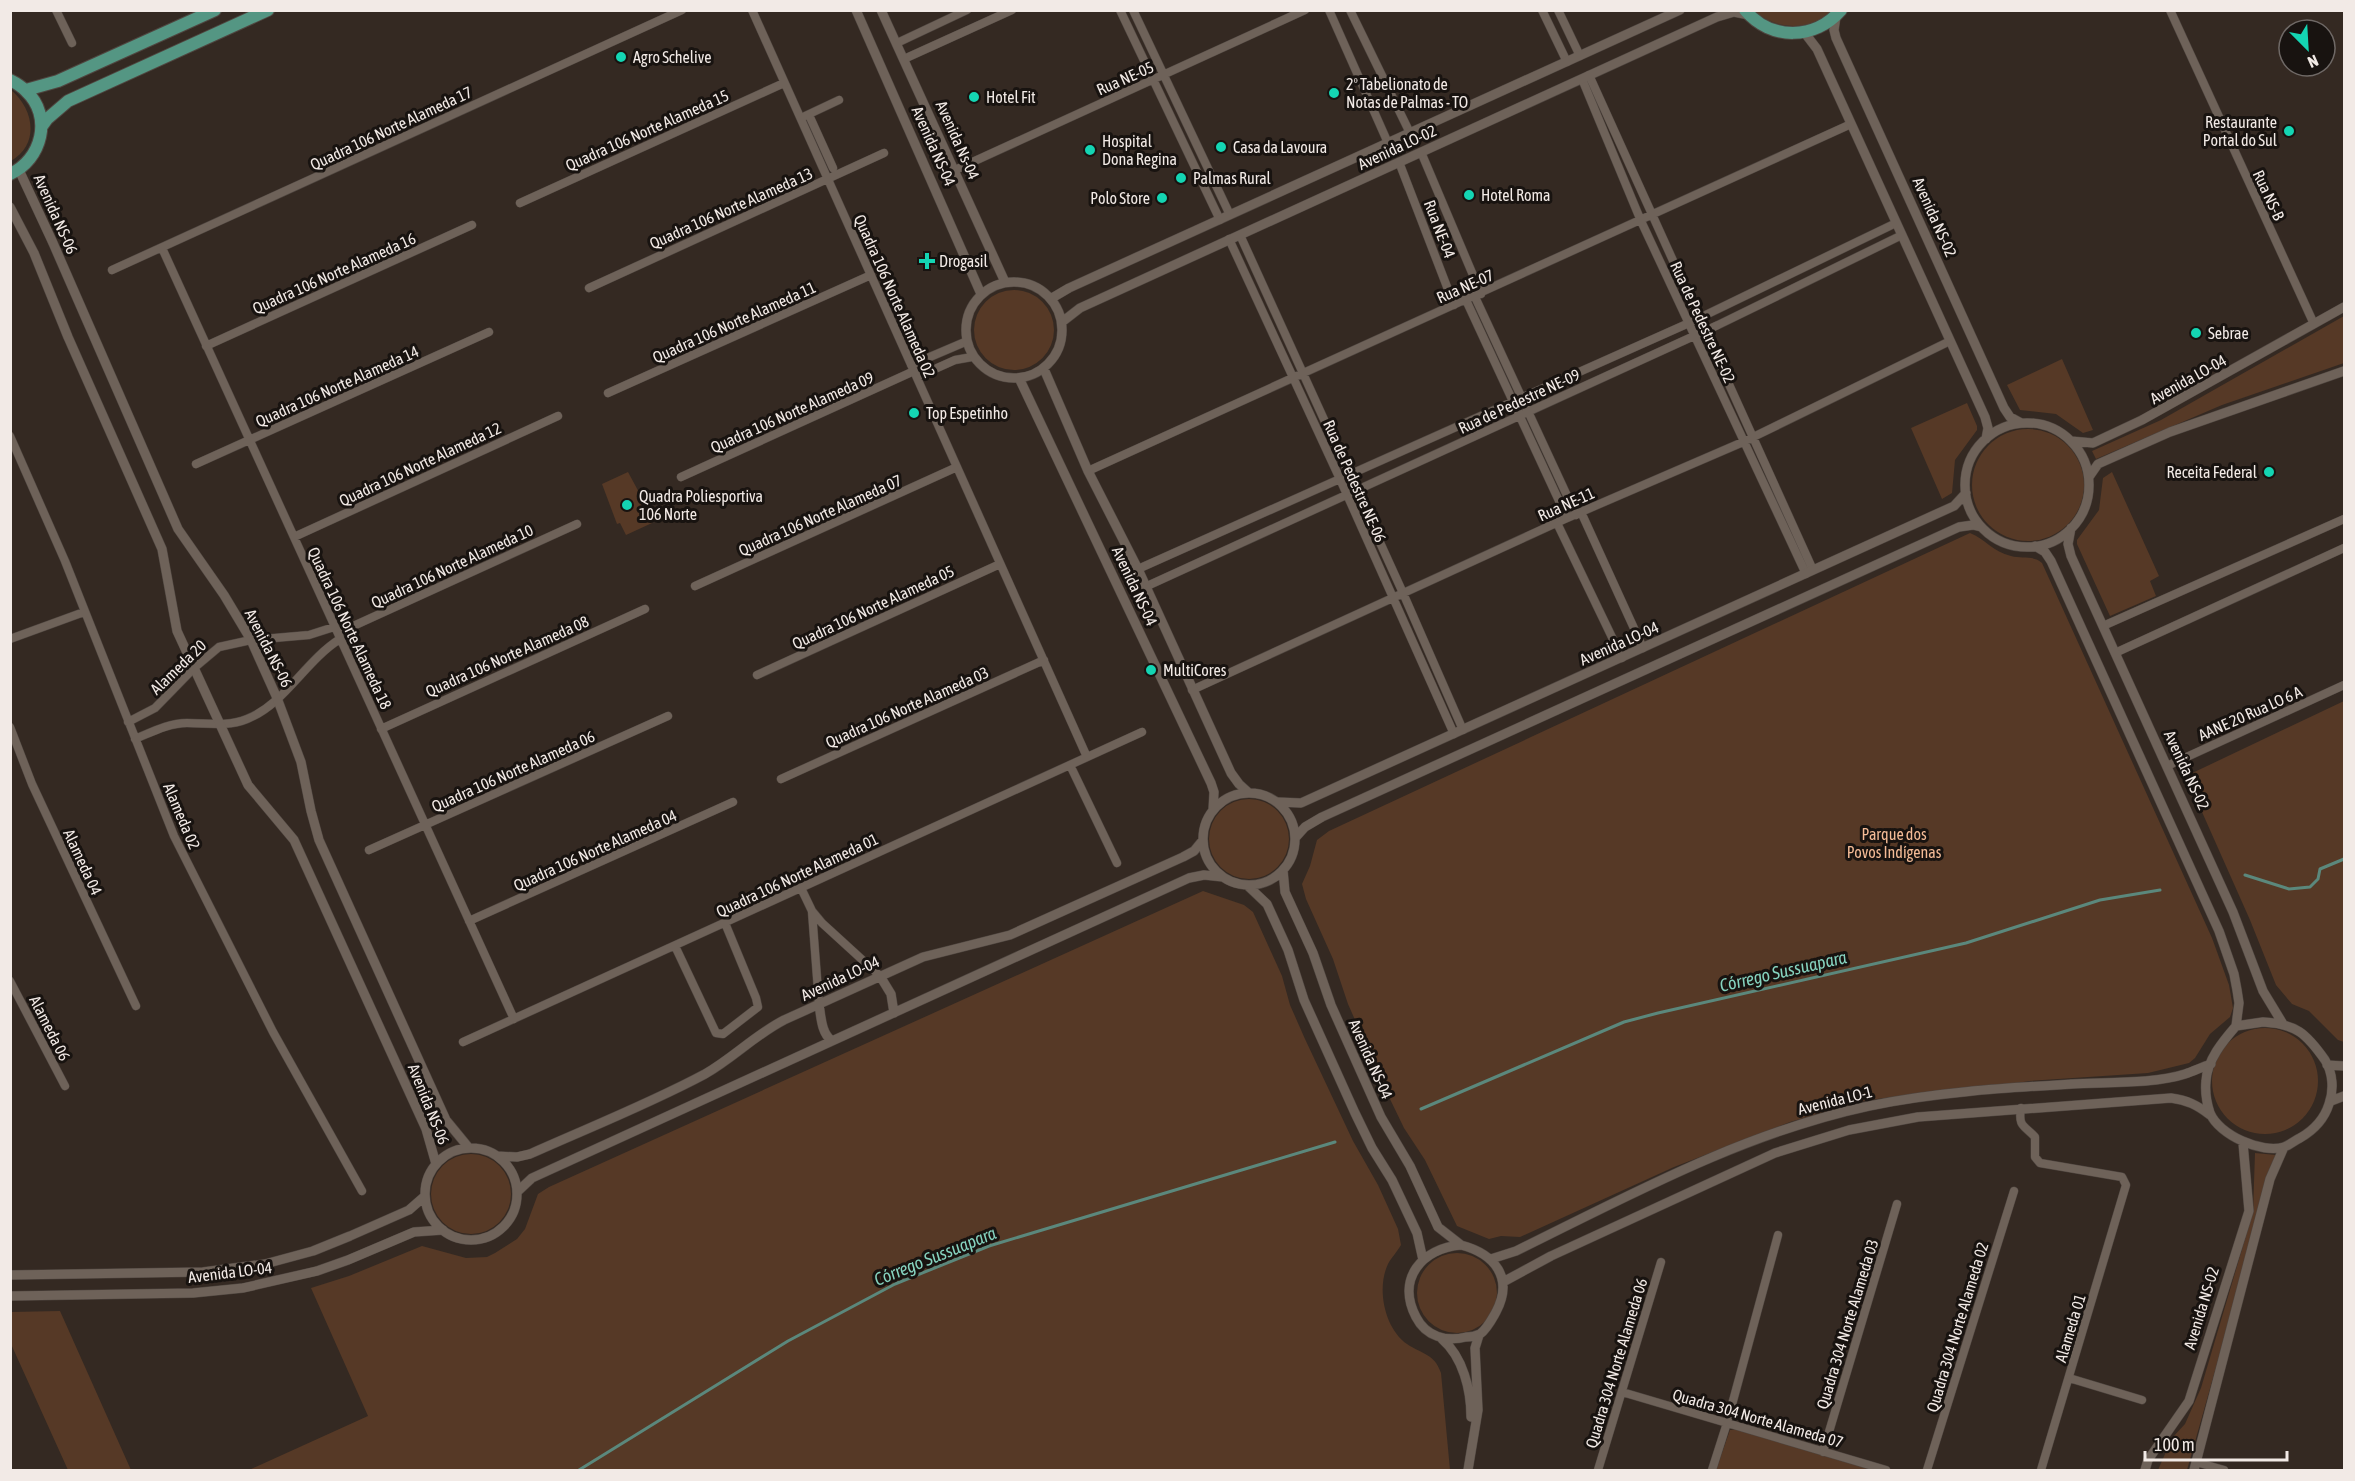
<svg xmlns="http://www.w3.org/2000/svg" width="2355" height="1481" font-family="'Asap Condensed',sans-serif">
  <rect width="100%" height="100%" fill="#342922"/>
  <path fill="#563926" d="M1754,11h79c-24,20 -55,20 -79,0z
    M11,90c23,19 29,54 0,71z
    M974 330a40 40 0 1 1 80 0a40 40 0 1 1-80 0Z
    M2344,316v47l-122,42 -126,54 -4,-8 69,-31z
    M2062,359l31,71 -10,3 -27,-19 -36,-4 -13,-25z
    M1967,403l10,23v4l-22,30 -3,33 -10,6 -31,-71z
    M1972 485a56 56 0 1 1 112 0a56 56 0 1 1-112 0Z
    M628,472l20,37 -2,2 6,12 -26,12 -6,-12 -3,1 -15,-40z
    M2112,472l47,104 -9,5 6,15 -46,20 -33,-72v-4l22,-30 4,-32z
    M1970,533c15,6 23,19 41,23 11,3 23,-1 31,7l170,375 17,47 4,23 -3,9 -20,17 -15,24 -6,5 -41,10 -119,8 -34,6 -56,4 -77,10 -72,21 -116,45 -154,70 -19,-1 -12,3 -32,-13 -32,-66 -21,-32 -15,-31 -41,-93 -15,-45 -27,-60 -4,-15 8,-18 7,-26 12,-9z
    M2344,701v341l-6,-2 -29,-29 -17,-7 -16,-19 -26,-65 -64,-144z
    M1209 839a40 40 0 1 1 80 0a40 40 0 1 1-80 0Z
    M1203,891l41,14 9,7 29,64 8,29 15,34 48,102 25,44 20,44 3,16c-4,7 -10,13 -13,19 -12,25 -3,65 19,80 16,11 27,9 34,29l9,97h-1201l119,-54 -57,-128 38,-12 73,-30 44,12 21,-1 8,-4 22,-14 8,-10 13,-35 11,-7z
    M2212 1081a53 53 0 1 1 106 0a53 53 0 1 1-106 0Z
    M2255,1153l21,2 -89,315h-29l14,-32 13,-14 16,-36 52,-176z
    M431 1194a40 40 0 1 1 80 0a40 40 0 1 1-80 0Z
    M1417 1293a40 40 0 1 1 80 0a40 40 0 1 1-80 0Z
    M60,1311l71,159h-63l-57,-126v-32z
    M1738,1429l141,41h-163l14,-40z"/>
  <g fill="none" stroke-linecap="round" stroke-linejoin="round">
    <path stroke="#5b887c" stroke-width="3" d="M2245,875l44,14 21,-2 8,-8 2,-10 24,-10
      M1421,1109l203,-87 34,-9 308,-70 134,-43 60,-10
      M579,1470l209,-129 107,-57 94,-38 346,-104"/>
    <defs>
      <path id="minor" d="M56,10l16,33
        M752,10l335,747
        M1120,10l100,210
        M1133,10l97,205
        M1329,10l59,133
        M1350,10l60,123
        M1542,10l25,52
        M1558,10l22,46
        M2170,10l144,314
        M897,43l70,-33
        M904,59l108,-49
        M1589,75l224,495
        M1582,79l59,142 165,353
        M809,115l24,53
        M805,116l34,-16
        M1421,152l60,142
        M1399,162l55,143
        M955,170l350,-160
        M520,203l264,-120
        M1240,235l163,358 60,137
        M1229,239l111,240 114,255
        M162,248l352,771
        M112,270l570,-260
        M589,288l295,-135
        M1475,297l101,218
        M1466,300l101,218
        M206,346l266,-121
        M911,365l54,-23
        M917,377l38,-17 17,-3
        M608,393l263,-118
        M10,436l55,125 109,275 99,196 89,159
        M196,464l293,-132
        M1088,471l763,-347
        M681,477l233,-106
        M1581,512l62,136
        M1557,523l65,135
        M294,537l264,-121
        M1138,569l551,-246 207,-100
        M695,586l262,-119
        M1145,587l573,-262 184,-90
        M2103,626l241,-107
        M338,633l239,-109
        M10,639l74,-27
        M2115,653l229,-105
        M757,675l243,-111
        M1192,690l375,-172 176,-76 207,-101
        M128,722l27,-14 39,-40 25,-21 32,-7 58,-5 25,-8
        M10,727l22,57 104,222
        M381,729l264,-120
        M135,739c17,-7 34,-16 52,-16 21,0 40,4 60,-4 38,-15 58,-58 93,-80
        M1070,765l47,98
        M2167,766l177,-81
        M781,779l263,-119
        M369,850l299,-134
        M801,888l11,23 10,12 58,53
        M812,912l7,92
        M469,921l264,-119
        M675,946l41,87 7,1 35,-27 -2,-9 -31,-75
        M10,981l55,105
        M463,1042l679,-310
        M2021,1108c-3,19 3,17 14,29v20l5,6 82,14 4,8 -85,285
        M2069,1378l73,22
        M1622,1392l264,78
        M1823,1452l74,-248
        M2196,1462l28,8
        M1598,1470l63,-208
        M1712,1470l15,-47 51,-188
        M1927,1470l87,-279"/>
      <path id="tertiary" d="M856,10l125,284
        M881,10l124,272
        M1836,16l-2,14 2,8 168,370 6,9 11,6
        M1804,32l13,17 168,368 3,11 -2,11
        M19,170l34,73 125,286 46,66 27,45 26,58 24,64 10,49 8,29 127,280 23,28
        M10,207l24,46 34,84 94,212 15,82 71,154 46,55 132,289 10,35
        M966 330a48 48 0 1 1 96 0a48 48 0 1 1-96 0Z
        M1052,298l17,-10 611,-278
        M1062,322l18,-14 637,-291 17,-5 15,3
        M1044,369l44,102 50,98 93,204 8,11 10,9
        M1019,378l192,405 3,9 -1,18
        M1965 485a62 62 0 1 1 124 0a62 62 0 1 1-124 0Z
        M2071,441l22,2 49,-23 202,-113
        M2089,477l9,-13 72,-32 174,-61
        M2071,528l-3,16 3,12 162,356 30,79 20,33
        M2035,546l10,6 6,9 168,370 15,43 3,16 2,13 -3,23
        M1203 839a46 46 0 1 1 92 0a46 46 0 1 1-92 0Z
        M1278,802l23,1 653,-297 12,-13
        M1296,837l9,-10 17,-10 637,-290 14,-2 8,2
        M1283,870l2,22 28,61 18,52 50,112 29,49 28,61 23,18
        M1247,885l20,19 21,46 16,50 51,113 17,35 20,32 25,53 6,27
        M880,976l11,18 3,19
        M819,1004c2,12 2,29 13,37
        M2263,1022c33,2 43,11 62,38 8,13 9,30 4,44 -5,16 -15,26 -29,34 -5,2 -10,7 -16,9 -22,7 -65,-12 -74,-34 -3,-9 -5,-22 -4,-32 1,-21 17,-40 30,-55z
        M2327,1065l17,1
        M2331,1101l13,-5
        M425 1194a46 46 0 1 1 92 0a46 46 0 1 1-92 0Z
        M497,1156l20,1 13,-3c58,-26 119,-50 175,-80 28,-16 50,-39 79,-54l139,-63 87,-22 173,-78 11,-6 9,-11
        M517,1192l15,-14 657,-300 15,-3 19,2
        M1461,1245c34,9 53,33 35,67 -4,7 -9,17 -16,22 -4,2 -10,3 -14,3 -19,5 -40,0 -50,-20 -20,-38 6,-69 45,-72z
        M1491,1259l25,-8c114,-56 227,-118 353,-145 66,-14 136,-18 203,-22 33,-2 83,0 113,-10 9,-3 17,-7 26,-10
        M10,1275l193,-3 62,-8 48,-13 37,-15 59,-26 16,-14
        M1503,1282l48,-26 224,-103 74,-23 69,-13 253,-19c16,2 26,7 39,17
        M10,1296l183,-3 50,-5 74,-17 31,-11 66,-28 29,-2
        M1442,1339c21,18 29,51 29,78
        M1468,1470l10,-60 -3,-62 4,-13
        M2145,1470l3,-10 41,-59 60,-190 -6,-68
        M2194,1470l76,-291 14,-32"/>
      <path id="primary" d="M1745,10c26,31 70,30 96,0
        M10,80c6,3 12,7 16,11 27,25 16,69 -16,83
        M26,90l32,-9 157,-71
        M42,126l5,-7 21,-18 200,-91"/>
    </defs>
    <use href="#minor" stroke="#4f4640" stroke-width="9"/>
    <use href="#tertiary" stroke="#4f4640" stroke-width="10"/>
    <use href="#primary" stroke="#4f4640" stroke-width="14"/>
    <use href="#minor" stroke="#6e6259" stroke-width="8"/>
    <use href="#tertiary" stroke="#6e6259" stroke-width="9"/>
    <use href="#primary" stroke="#549683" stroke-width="12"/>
  </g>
  <g fill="#14d5b3" stroke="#181310" stroke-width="2">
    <circle cx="621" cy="57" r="6"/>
    <circle cx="1334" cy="93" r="6"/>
    <circle cx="974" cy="97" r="6"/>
    <circle cx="2289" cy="131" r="6"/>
    <circle cx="1221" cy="147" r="6"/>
    <circle cx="1090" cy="150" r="6"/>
    <circle cx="1181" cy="178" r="6"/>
    <circle cx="1469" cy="195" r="6"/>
    <circle cx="1162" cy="198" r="6"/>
    <path d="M924 252h6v6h6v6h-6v6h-6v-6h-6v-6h6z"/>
    <circle cx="2196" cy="333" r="6"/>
    <circle cx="914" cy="413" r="6"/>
    <circle cx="2269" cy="472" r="6"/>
    <circle cx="627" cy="505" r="6"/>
    <circle cx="1151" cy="670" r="6"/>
  </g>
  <g text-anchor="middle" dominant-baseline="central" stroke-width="6" stroke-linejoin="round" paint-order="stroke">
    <g font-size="16" fill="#f2eae6" stroke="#181310" text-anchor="start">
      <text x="633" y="57">Agro Schelive</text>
      <text x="1346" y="84">2º Tabelionato de<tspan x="1346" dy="18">Notas de Palmas - TO</tspan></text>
      <text x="986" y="97">Hotel Fit</text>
      <text x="2277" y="122" text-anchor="end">Restaurante<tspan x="2277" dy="18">Portal do Sul</tspan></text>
      <text x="1102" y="141">Hospital<tspan x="1102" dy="18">Dona Regina</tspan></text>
      <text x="1233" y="147">Casa da Lavoura</text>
      <text x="1193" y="178">Palmas Rural</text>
      <text x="1481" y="195">Hotel Roma</text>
      <text x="1150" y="198" text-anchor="end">Polo Store</text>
      <text x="939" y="261">Drogasil</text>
      <text x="2208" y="333">Sebrae</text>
      <text x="926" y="413">Top Espetinho</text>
      <text x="2257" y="472" text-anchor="end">Receita Federal</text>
      <text x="639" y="496">Quadra Poliesportiva<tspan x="639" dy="18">106 Norte</tspan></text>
      <text x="1163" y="670">MultiCores</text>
    </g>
    <g font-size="16" fill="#f2eae6" stroke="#181310">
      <text transform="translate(1125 78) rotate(-24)">Rua NE-05</text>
      <text transform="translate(391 128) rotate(-25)">Quadra 106 Norte Alameda 17</text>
      <text transform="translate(647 130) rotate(-24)">Quadra 106 Norte Alameda 15</text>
      <text transform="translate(958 140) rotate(66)">Avenida Ns-04</text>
      <text transform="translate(934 146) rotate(66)">Avenida NS-04</text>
      <text transform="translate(1397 147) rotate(-25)">Avenida LO-02</text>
      <text transform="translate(2269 195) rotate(65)">Rua NS-B</text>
      <text transform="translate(731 208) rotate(-24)">Quadra 106 Norte Alameda 13</text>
      <text transform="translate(56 214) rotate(66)">Avenida NS-06</text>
      <text transform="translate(1935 217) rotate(66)">Avenida NS-02</text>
      <text transform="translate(1440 229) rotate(69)">Rua NE-04</text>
      <text transform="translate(334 273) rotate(-24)">Quadra 106 Norte Alameda 16</text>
      <text transform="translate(1465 286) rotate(-24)">Rua NE-07</text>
      <text transform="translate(895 296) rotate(66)">Quadra 106 Norte Alameda 02</text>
      <text transform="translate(734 322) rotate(-24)">Quadra 106 Norte Alameda 11</text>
      <text transform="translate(1703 322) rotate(65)">Rua de Pedestre NE-02</text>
      <text transform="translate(2188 379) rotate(-29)">Avenida LO-04</text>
      <text transform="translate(337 386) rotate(-24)">Quadra 106 Norte Alameda 14</text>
      <text transform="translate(1519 401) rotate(-25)">Rua de Pedestre NE-09</text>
      <text transform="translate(792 412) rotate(-24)">Quadra 106 Norte Alameda 09</text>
      <text transform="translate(420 464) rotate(-25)">Quadra 106 Norte Alameda 12</text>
      <text transform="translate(1355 481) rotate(66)">Rua de Pedestre NE-06</text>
      <text transform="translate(1566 504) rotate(-24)">Rua NE-11</text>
      <text transform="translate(820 515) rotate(-24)">Quadra 106 Norte Alameda 07</text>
      <text transform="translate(452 566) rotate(-25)">Quadra 106 Norte Alameda 10</text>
      <text transform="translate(1135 586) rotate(65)">Avenida NS-04</text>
      <text transform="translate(873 607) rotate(-25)">Quadra 106 Norte Alameda 05</text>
      <text transform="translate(350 628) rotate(65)">Quadra 106 Norte Alameda 18</text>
      <text transform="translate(1619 643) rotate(-24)">Avenida LO-04</text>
      <text transform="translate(269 648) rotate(63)">Avenida NS-06</text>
      <text transform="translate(507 656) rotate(-24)">Quadra 106 Norte Alameda 08</text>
      <text transform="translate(178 667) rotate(-44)">Alameda 20</text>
      <text transform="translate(907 707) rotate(-24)">Quadra 106 Norte Alameda 03</text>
      <text transform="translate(2250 713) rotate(-24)">AANE 20 Rua LO 6 A</text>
      <text transform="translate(2187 770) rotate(65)">Avenida NS-02</text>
      <text transform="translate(513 771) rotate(-24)">Quadra 106 Norte Alameda 06</text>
      <text transform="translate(182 816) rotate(67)">Alameda 02</text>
      <text transform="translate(595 850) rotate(-24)">Quadra 106 Norte Alameda 04</text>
      <text transform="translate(83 862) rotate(65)">Alameda 04</text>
      <text transform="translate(797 875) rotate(-25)">Quadra 106 Norte Alameda 01</text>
      <text transform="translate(840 978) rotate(-25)">Avenida LO-04</text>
      <text transform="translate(50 1028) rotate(63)">Alameda 06</text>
      <text transform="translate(1371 1059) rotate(66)">Avenida NS-04</text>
      <text transform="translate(1835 1100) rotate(-14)">Avenida LO-1</text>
      <text transform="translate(429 1104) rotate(68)">Avenida NS-06</text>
      <text transform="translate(230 1272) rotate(-7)">Avenida LO-04</text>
      <text transform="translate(2201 1308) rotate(-73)">Avenida NS-02</text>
      <text transform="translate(1847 1324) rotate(-73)">Quadra 304 Norte Alameda 03</text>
      <text transform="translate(1957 1327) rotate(-73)">Quadra 304 Norte Alameda 02</text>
      <text transform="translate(2070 1328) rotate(-73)">Alameda 01</text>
      <text transform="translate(1616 1363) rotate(-73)">Quadra 304 Norte Alameda 06</text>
      <text transform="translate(1758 1418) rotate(16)">Quadra 304 Norte Alameda 07</text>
    </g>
    <g font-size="16" fill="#f4bb96" stroke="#181310">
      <text x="1894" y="834">Parque dos<tspan x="1894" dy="18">Povos Indígenas</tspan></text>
    </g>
    <g font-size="18" font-style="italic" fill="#86d3bf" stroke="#181310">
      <text transform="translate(1783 971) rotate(-13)">Córrego Sussuapara</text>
      <text transform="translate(935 1256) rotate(-22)">Córrego Sussuapara</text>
    </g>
  </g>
  <rect width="2355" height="1481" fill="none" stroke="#f2eae6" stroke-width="24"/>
  <g transform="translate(2307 48) rotate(156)"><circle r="28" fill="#181310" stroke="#6f6966" stroke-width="1.5"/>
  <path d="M0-4.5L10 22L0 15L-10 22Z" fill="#14d5b3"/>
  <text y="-9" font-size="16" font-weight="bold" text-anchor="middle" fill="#f2eae6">N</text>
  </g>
  <path d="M2145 1451v9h142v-9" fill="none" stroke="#f2eae6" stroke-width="3"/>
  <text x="2154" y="1451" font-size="18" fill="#f2eae6" stroke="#181310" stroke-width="4.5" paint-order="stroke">100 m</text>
</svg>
